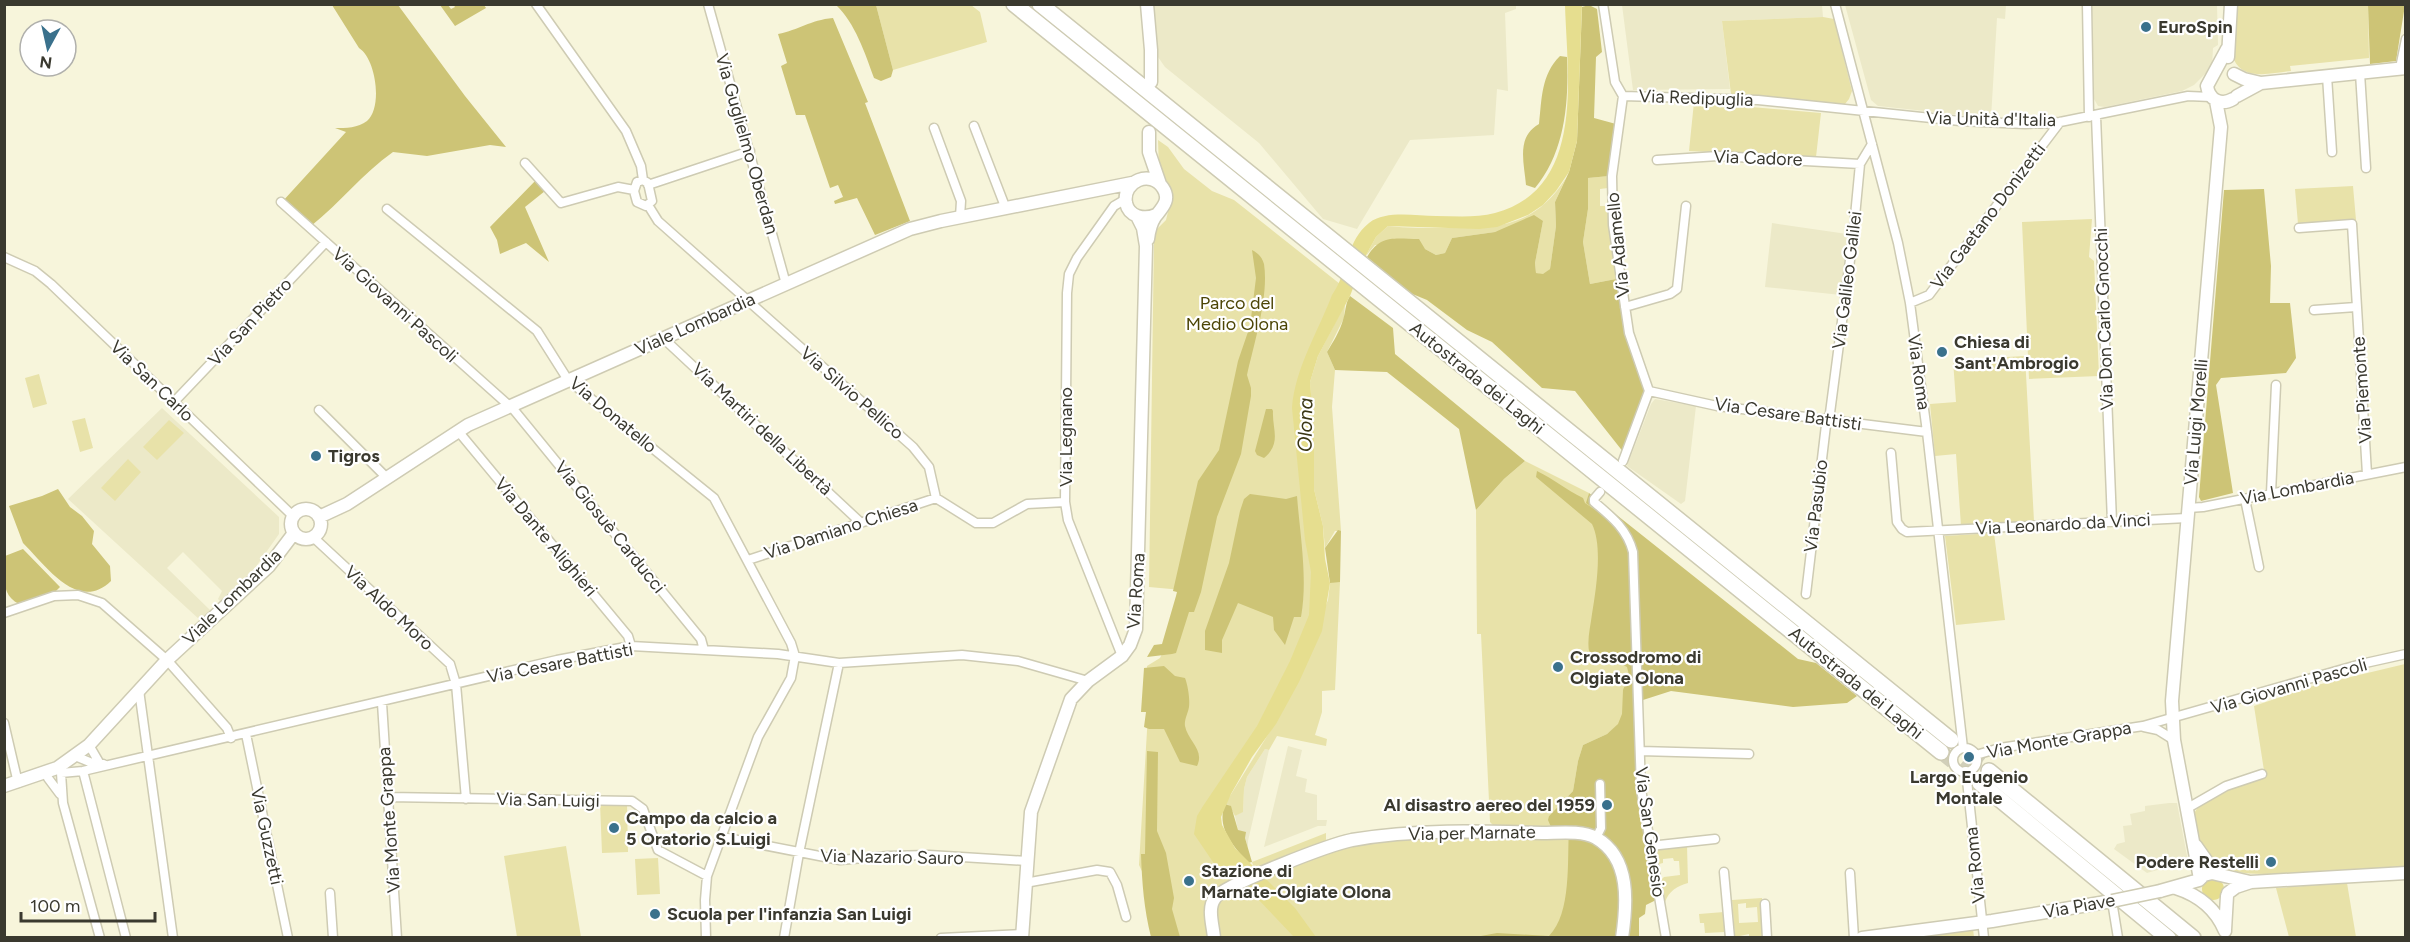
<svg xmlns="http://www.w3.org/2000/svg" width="2410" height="942" font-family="Figtree,sans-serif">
  <rect width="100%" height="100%" fill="#f7f5db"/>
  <path fill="#ece9c8" d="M1154,5h362v4l-11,4 3,78 -11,-2 -3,46 -84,5 -53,89 -34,-10 -64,-76 -94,-76 -7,-10z
    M1622,5h200l1,12 -101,4 8,68 -97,1z
    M1845,5h161l-1,14 -8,-1 -6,100 -113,-12 -7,-6z
    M2092,5h125l1,40 -5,3 -1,19 -18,18 -12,6 -77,16 -7,-1 -4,-7z
    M1772,223l75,11 -6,61 -76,-8z
    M1655,399l41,7 -11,95 -4,3 -54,-38 24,-62z
    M162,408l117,109v17l-24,34 -35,33 -2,-2 4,-8 -39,-39 -16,16 43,42 -10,10 -132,-121z
    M1288,746l14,4 -6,26 11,3 -2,13 12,3v25h10l-1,6h-8l-54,21z
    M1265,749l4,1 -21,91v7l-3,-10 -7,-8 -3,-14 8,-5 1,-22 3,-12z
    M2169,803h8l11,58 -41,12 -33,-24 3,-5 8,-2 -2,-16 9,-1 -2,-11 15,-3v-5z"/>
  <path fill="#e8e2a9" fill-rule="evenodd" d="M876,5h95l9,7 7,30 -94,28z
    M2236,5h132l1,53 -79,8 1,5c-19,2 -47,10 -57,-11z
    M1823,17l11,2 18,72 -3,8 -4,5 -114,-10 -9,-73z
    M1694,102l127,11 -5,44 -127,-6z
    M1158,140l10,7 16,22 28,22 22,9 106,84 -35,89 16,219 -30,77 -90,157 53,43 -2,-7 74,-29v7l20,-6h230l36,103h-443l-2,-13 -28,-59 9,-151 -1,-48 13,-8 14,-29 8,-39 -33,-3 5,-347 2,-10 10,-10 6,-24 -13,-25z
    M1609,176l-1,12 -8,1v17h8l8,73 -26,5 -7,-42 5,-33v-31z
    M1566,178l-11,24 1,24 -6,43 -7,6 -7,-2 -1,-10 8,-42 -48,11 -43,6 -7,15 -9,2 -11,-6 -50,-4 -10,12 11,-20 12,-11c19,2 37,2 56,2 53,0 90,0 122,-50z
    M2353,186l3,34 -58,4 -3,-35z
    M2092,219l-3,38 5,4 5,115 -70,3 -7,-157z
    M1345,304l-1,14 -17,34 8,18 -3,37 9,124h-6l-10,17 -2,-22 -9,-37v-45l-4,-62 8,-26z
    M2025,356l9,165 -73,5 -5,-72 -21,2 -5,-52 26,-2 -3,-42z
    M39,374l8,30 -14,4 -8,-30z
    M85,418l8,30 -13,4 -8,-31z
    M169,420l15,13 -27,27 -14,-13z
    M128,459l13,13 -26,29 -14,-13z
    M1525,461l64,32 -2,10 29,27 18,182 -27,22 -24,11 -5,16 -5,30 -24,25 2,11h-56l-5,-5 -9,-188h-4l-1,-124 28,-31z
    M1994,533l11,87 -49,5 -11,-89z
    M1336,581l4,1 -5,108 -13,1v21l-7,23 12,4 -1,7 -49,-10 -8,14 -4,-1 -18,28 -3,12 -1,23 -8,4 -6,-11 -4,-1 57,-92 46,-112 2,-17z
    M2405,664v202c-34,2 -157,16 -181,2 -17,-9 -26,-26 -29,-44 0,-1 -1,-8 -1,-9 4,-19 55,-33 71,-38l-11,-71 59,-20z
    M600,803l27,1 1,48 -26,1z
    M1687,845l1,38c-11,3 -19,8 -23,19l-3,-23 2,-2 16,-2 -1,-14h-5l-1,-3 -10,1v4l-4,1 -3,-15z
    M566,846l15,91h-64l-13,-81z
    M658,858l2,36 -23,1 -2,-36z
    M2347,883l9,54h-67l-13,-49z
    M1762,898l3,39h-16v-3l-14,3 -3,-37zM1746,903v5l11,-1 1,15 -19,1 -1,-19z
    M1724,912l1,20 -20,1 -1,-10h-4l-1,-9z
    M1973,929l1,8 -77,1z"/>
  <path fill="#cdc476" d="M453,4l31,1 2,3 -31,18 -15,-21h8l3,4 4,-2z
    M332,5h66l67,91 41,51 -16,-2 -63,11 -34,-4c-30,21 -53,51 -82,74l-29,-24 64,-70 -11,-4c11,0 23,0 32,-7 16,-14 9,-62 -8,-73z
    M836,5h40l17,65 -2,7 -10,4 -7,-3c-9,-25 -19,-55 -38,-73z
    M1589,5l8,4 5,43 -6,5 -2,61 22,6 -7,52 -21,2v31l-5,33 7,42 26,-5 10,57 20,56 -22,61 -49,-62 -33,-3 -50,-46 -25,-12 -40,-30 -17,-7 -43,-36c14,-23 27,-18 52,-18l6,10 11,6 9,-2 7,-15 43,-6 39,-17 9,6 -8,42 1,10 7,1 7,-5 6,-43 -1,-24 14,-30 8,-31 5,-134z
    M2368,5h37l-9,56 -26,3z
    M833,18l35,84 -3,1 45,118 -35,14 -18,-37 -22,6 -1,-3 9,-4 -5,-12 -8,3 -25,-73h-9l-15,-49 6,-3 -9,-29c21,-4 32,-14 55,-16z
    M1560,56l7,1c2,46 -2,95 -32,131l-9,-3c-2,-23 -10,-48 13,-61 3,-26 2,-49 21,-68z
    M538,178l7,13 -20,16 24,55 -23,-19 -26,11 -3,-14 -7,-13z
    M2264,189l7,77 -1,37h20l6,55 -10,15 -65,5 -5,7 17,108 -32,8 -2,-4 25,-307z
    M1252,250c6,3 10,7 12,14 5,32 -10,80 -17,111l4,13v8l-10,58 -24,63 -16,75 -7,20h-5l-13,41 -4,1 -25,3 7,-12 8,-1 14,-48 1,-4 -4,-1 25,-110 21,-31 19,-89 12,-35 6,-48z
    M1350,296l43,32 2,26 130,107 -21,18 -28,31 -17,-81 -72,-57 -52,-2 -8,-18c6,-10 13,-21 16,-32 3,-9 2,-16 7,-24z
    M1266,409h6l1,2c-1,18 9,32 -9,47l-7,-3 -2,-4z
    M1537,471c17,8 29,19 46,27l2,5 12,8 -11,-8 3,-10 209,166 18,4 41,33 -10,7 -54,4 -122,-16 -28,9 -3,5v84l16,111 -10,5 -1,9 -6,4v19l-169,1 27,-5 52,3c23,-23 18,-76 20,-107l-18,-2 -3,-7 1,-4 24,-25 5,-30 5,-16 24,-11 11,-10 4,-10 1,-24 6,-15 -2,-8 -8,-4 -27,-2c-7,-15 -2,-31 0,-47 4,-24 11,-68 0,-90l-56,-47z
    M58,489l12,18 12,9 12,15 -2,13 18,22 1,15c-33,32 -65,-15 -88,-38l-14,-37 33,-10z
    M1250,494l36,5 11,-3c3,39 11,82 4,121h-7l-9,28 -11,-15 -1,-13 -35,-14 -16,37v13l-17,-3v-19l24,-68 11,-52 4,-12z
    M1338,530l3,1 -1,51 -10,1 -5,-35z
    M23,549l37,38 -4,4 -37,13c-19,-10 -14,-27 -14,-48z
    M1164,666l11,10 10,2c3,8 5,21 4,29 -1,6 -5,13 -4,19 3,15 20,24 12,40l-17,-4 -16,-33h-15l-5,-2 2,-15h-5l3,-44z
    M1147,751l11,1 -1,79 9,22 8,45 -2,11 8,28h-29c-7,-28 -9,-54 -10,-83h4z
    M1225,804l6,2 7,24 8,2 -1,6 7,24 -4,1c-15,-18 -32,-35 -23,-59z"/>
  <path fill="#e6de8f" d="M1565,5h17l-5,136 -8,31 -13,19 -13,14 -15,10 -31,12 -18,2 -91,-3 -12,11 -11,20 -15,39 -32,60 -8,26 4,48v59l9,37 2,33 5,24 -8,48 -23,51 -23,42 -24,33 -21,37 -10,23 1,8 13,23 60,60 21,29h-22l-39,-41 -40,-31 -21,-31 3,-18 6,-10 54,-80 33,-65 19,-46 2,-43 -6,-32 -13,-132c3,-40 26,-76 40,-113 16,-22 14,-54 37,-72 17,-13 46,-7 67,-7 19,0 40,2 59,-3 91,-24 72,-137 70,-208z
    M2202 889a11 11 0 1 1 22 0a11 11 0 1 1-22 0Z"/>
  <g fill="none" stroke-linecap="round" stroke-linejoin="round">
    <path stroke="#d1cfb9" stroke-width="15" stroke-dasharray="15 8" stroke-linecap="butt" d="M1951,740l38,31
      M1941,752l39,31"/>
    <defs>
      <path id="street" d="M536,4l90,127 15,35 2,14
        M708,4l78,280
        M1603,4l12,78 8,14 135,4 202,21 65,3 35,-2 128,-26 23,1
        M1835,4l63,239 12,60 17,129 36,316
        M2087,4l2,113
        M2400,68l6,-29
        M2360,73l6,95
        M2327,76l5,76
        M1623,96l-11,80 1,49 16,108 20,58
        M2096,116l16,406
        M974,126l32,83
        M934,128l27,73 -1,16
        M1657,160l61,-4 142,8
        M525,163l36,40 57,-16 16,3
        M643,180l5,3 4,18 -6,5 -9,-4 -3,-11 3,-9z
        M648,185l102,-34
        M281,202l233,208 187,229 3,11
        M648,205l10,16 255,226 16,20 7,31
        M387,209l150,122 31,49 146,118 77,145 4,13 -4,22 -33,59 -51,139 -2,24 1,38
        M2299,228l53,-4 15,250
        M4,257l31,14 16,13 242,232
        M1910,303l19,-8 131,-173
        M1625,307l45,-13 7,-5 9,-83
        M2314,310l42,-3
        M663,338l196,183
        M1649,391l68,15 210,26
        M174,402l152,-160
        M319,410l67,67
        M458,431l170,205 3,10
        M1891,453l6,69 5,7 5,3 280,-14
        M1623,461l26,-70
        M1600,492l-6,7v3c18,15 33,27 39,50l8,237 25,149
        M2271,493l5,-108
        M2245,499l14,68
        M2188,508l15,-1 203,-40
        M313,537l137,127 6,20 10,115
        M748,560l188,-62 40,25h17l34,-19 38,-2
        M1806,594l20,-169 4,-12 23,-176 7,-73 12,-20
        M4,613l50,-17 24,-1 24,8 65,57 60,68 4,10
        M1122,656l-54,-136 -3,-18 2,-209 2,-19 8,-16 37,-52 12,-7
        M139,690l34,248
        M382,703l15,235
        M4,723l14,60
        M2144,727l14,3 16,10
        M246,734l42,204
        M89,745l11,19
        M1953 760a12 12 0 1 1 24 0a12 12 0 1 1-24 0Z
        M1640,751l109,3
        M1976,755l24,-7 143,-22 218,-62 45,-10
        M75,756l17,7 11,1
        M83,771l43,167
        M1966,771l18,167
        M48,778l12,16
        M388,797l244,4 11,8 15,41 49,26
        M2186,809l40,-23 36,-12
        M722,837l118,23 48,-4 41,-1 98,6
        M1596,838l5,-10 -1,-44
        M1650,846l65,-7
        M1724,872l6,66
        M1850,873l4,65
        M1025,883l72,-13 13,2 7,13 9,32
        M330,893l3,45
        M2112,901l6,37
        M1765,904l2,34
        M100,938l-37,-135 -2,-30 22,-2 474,-111 74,-14 147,8 61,9 123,-8 56,6 70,20
        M784,938l15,-85 40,-190
        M941,938l81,-4"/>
      <path id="secondary" d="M1147,4l4,46v32
        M2227,49l-20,37c2,14 14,20 26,13
        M2228,57l3,-53
        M2234,74l10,5 17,4 145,-15
        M2237,96l24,-13
        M1149,132v20l11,32
        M1148,239c1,-8 3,-16 7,-22 7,-9 16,-17 8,-29 -12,-19 -41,-7 -37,15 3,14 18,17 30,12
        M291 524a15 15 0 1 1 30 0a15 15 0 1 1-30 0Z
        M319,517l28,-13 121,-79 442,-196 31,-8 191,-38
        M4,786l53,-18 32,-23 78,-85 102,-94 25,-33
        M2196,846l19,27
        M2200,879l-26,-139 -2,-39 49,-574 -5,-26
        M2176,888c22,7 40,21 49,43
        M2160,891l39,-11 5,-5 8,-2 38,9
        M2228,893l8,-6 15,-5 155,-9
        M2225,930l2,-34
        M1022,938l9,-126 40,-113 17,-18 34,-25 8,-11 6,-16 10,-383 -3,-18 -6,-12
        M1214,938c-1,-13 -7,-30 1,-40 10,-14 117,-54 137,-58 63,-11 127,-9 190,-7 17,0 39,-3 54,5 35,20 31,66 26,100
        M1862,938l130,-17 120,-20"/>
      <path id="highway" d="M1014,4l927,748
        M1040,4l911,736
        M1989,771l204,167
        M1980,783l188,155"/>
    </defs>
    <use href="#street" stroke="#cecbb3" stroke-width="11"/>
    <use href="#secondary" stroke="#cecbb3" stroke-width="15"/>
    <use href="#highway" stroke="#cecbb3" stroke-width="18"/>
    <use href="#street" stroke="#fff" stroke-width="8"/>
    <use href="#secondary" stroke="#fff" stroke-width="12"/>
    <use href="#highway" stroke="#fff" stroke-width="15"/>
    <defs>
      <path id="secondary-bridge" d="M2112,901l48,-10"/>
    </defs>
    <use href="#secondary-bridge" stroke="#cecbb3" stroke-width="15" stroke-linecap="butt"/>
    <use href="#secondary-bridge" stroke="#fff" stroke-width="12"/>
  </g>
  <g fill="#3a718c" stroke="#fff" stroke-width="2">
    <circle cx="2146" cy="27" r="6"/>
    <circle cx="1942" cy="352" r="6"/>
    <circle cx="316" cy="456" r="6"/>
    <circle cx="1558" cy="667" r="6"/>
    <circle cx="1969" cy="757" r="6"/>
    <circle cx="1607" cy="805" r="6"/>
    <circle cx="614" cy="828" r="6"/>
    <circle cx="2271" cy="862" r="6"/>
    <circle cx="1189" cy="881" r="6"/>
    <circle cx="655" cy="914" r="6"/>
  </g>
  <g text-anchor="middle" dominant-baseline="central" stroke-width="4.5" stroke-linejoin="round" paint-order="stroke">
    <g font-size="18" font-weight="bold" fill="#3a392f" stroke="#fff" text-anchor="start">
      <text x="2158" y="27">EuroSpin</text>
      <text x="1954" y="342">Chiesa di<tspan x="1954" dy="21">Sant'Ambrogio</tspan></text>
      <text x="328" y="456">Tigros</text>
      <text x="1570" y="657">Crossodromo di<tspan x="1570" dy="21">Olgiate Olona</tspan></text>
      <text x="1969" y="777" text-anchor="middle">Largo Eugenio<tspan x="1969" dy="21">Montale</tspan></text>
      <text x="1595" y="805" text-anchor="end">Al disastro aereo del 1959</text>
      <text x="626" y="818">Campo da calcio a<tspan x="626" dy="21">5 Oratorio S.Luigi</tspan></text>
      <text x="2259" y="862" text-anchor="end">Podere Restelli</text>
      <text x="1201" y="871">Stazione di<tspan x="1201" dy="21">Marnate-Olgiate Olona</tspan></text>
      <text x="667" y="914">Scuola per l'infanzia San Luigi</text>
    </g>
    <g font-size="18" fill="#3a392f" stroke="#fff">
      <text transform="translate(1696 98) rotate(2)">Via Redipuglia</text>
      <text transform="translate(1991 119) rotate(1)">Via Unità d'Italia</text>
      <text transform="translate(747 144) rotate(74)">Via Guglielmo Oberdan</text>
      <text transform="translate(1758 158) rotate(2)">Via Cadore</text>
      <text transform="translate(1988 216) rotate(-53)">Via Gaetano Donizetti</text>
      <text transform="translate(1618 245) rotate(-96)">Via Adamello</text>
      <text transform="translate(1847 280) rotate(-83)">Via Galileo Galilei</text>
      <text transform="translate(395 305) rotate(42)">Via Giovanni Pascoli</text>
      <text transform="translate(2104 319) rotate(-92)">Via Don Carlo Gnocchi</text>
      <text transform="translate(250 322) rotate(-47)">Via San Pietro</text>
      <text transform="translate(695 324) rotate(-24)">Viale Lombardia</text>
      <text transform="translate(1919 372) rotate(82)">Via Roma</text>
      <text transform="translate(1477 378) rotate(39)">Autostrada dei Laghi</text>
      <text transform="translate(152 381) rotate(44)">Via San Carlo</text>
      <text transform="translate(2362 390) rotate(-94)">Via Piemonte</text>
      <text transform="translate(852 393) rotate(41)">Via Silvio Pellico</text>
      <text transform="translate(1788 414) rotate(8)">Via Cesare Battisti</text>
      <text transform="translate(613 415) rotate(40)">Via Donatello</text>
      <text transform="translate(2196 422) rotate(-85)">Via Luigi Morelli</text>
      <text transform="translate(762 429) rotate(43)">Via Martiri della Libertà</text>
      <text transform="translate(1066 437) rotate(-90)">Via Legnano</text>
      <text transform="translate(2297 488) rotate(-11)">Via Lombardia</text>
      <text transform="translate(1816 506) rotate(-83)">Via Pasubio</text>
      <text transform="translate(2063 524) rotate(-3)">Via Leonardo da Vinci</text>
      <text transform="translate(610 527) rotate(51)">Via Giosuè Carducci</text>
      <text transform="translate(841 529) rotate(-18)">Via Damiano Chiesa</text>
      <text transform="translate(546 537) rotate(50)">Via Dante Alighieri</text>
      <text transform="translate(1136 591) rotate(-86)">Via Roma</text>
      <text transform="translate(232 597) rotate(-44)">Viale Lombardia</text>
      <text transform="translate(389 608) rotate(43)">Via Aldo Moro</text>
      <text transform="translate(560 663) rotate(-11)">Via Cesare Battisti</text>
      <text transform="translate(1856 683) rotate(39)">Autostrada dei Laghi</text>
      <text transform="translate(2289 686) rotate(-16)">Via Giovanni Pascoli</text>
      <text transform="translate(2059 740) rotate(-10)">Via Monte Grappa</text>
      <text transform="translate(548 800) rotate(1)">Via San Luigi</text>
      <text transform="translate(389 820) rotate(-94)">Via Monte Grappa</text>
      <text transform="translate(1650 832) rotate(82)">Via San Genesio</text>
      <text transform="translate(1472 833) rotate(-1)">Via per Marnate</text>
      <text transform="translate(267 836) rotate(78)">Via Guzzetti</text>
      <text transform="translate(892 857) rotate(1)">Via Nazario Sauro</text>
      <text transform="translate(1975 865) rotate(-96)">Via Roma</text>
      <text transform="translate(2079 906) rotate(-10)">Via Piave</text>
    </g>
    <g font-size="18" fill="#4c4506" stroke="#fff">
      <text x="1237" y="303">Parco del<tspan x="1237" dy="21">Medio Olona</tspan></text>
    </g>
    <g font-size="20" font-style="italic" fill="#3b3715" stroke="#fff">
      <text transform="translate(1305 425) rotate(-89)">Olona</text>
    </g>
  </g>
  <rect width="2410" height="942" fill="none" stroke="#3a392f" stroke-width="12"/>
  <g transform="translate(48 48) rotate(188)"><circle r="28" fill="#ffffff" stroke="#b0b0ac" stroke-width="1.5"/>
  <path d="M0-4.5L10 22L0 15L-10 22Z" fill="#3a718c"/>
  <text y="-9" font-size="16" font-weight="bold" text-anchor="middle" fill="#3a392f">N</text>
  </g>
  <path d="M21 912v9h134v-9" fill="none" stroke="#3a392f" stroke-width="3"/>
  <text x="30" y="912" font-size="18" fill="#3a392f" stroke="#ffffff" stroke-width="4.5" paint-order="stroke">100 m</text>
</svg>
